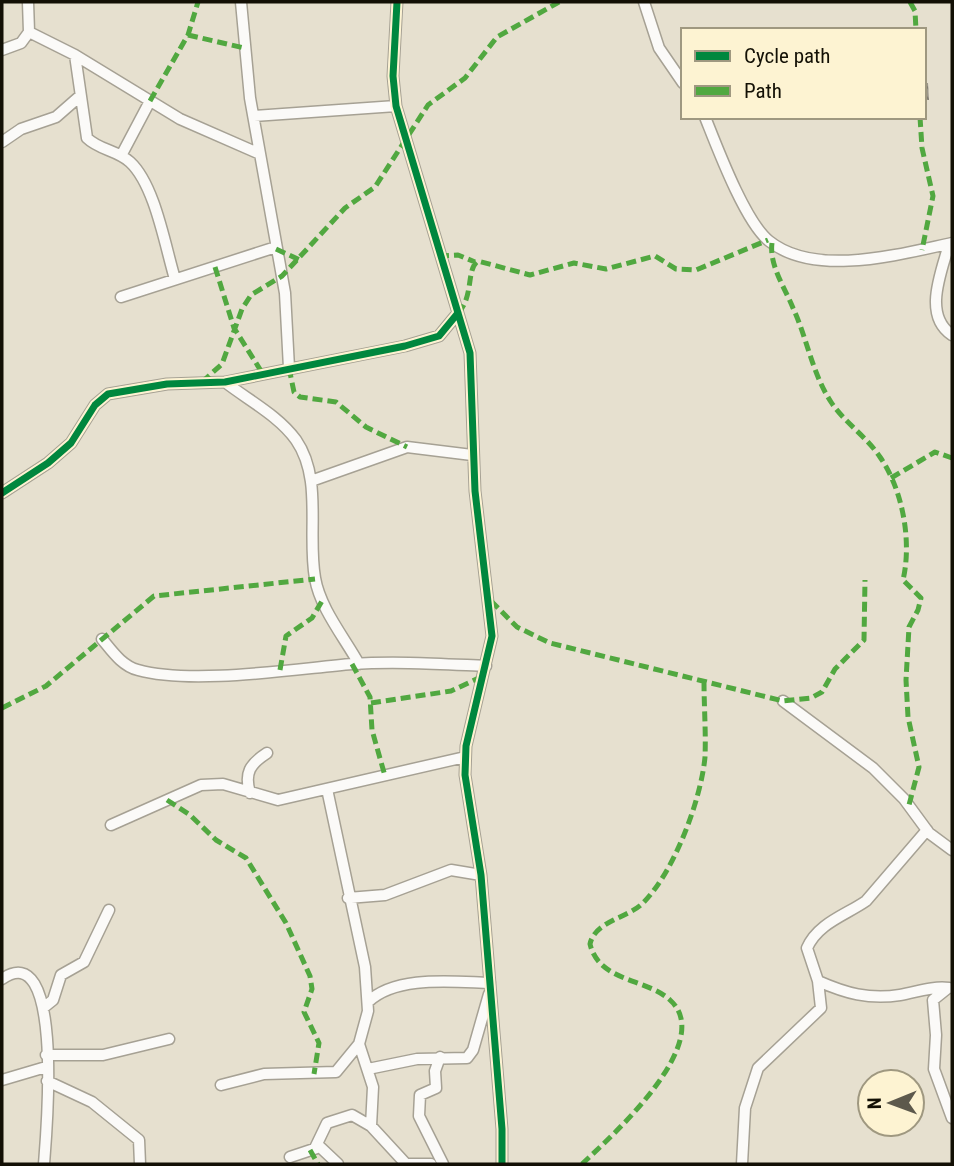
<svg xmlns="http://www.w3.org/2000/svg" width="954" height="1166" font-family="'Roboto Condensed',sans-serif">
  <defs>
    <pattern id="building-back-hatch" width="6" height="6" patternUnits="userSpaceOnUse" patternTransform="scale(1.75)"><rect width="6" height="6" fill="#9c978a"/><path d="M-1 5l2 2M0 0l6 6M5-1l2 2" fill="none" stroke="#7e7a6f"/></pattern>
  </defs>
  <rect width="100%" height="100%" fill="#e6e0cf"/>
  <path fill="url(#building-back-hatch)" d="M924,83h4l1,17h-5z"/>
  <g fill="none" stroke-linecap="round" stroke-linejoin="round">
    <defs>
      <path id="minor" d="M241,2l9,96 35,195 4,75
        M397,2l-4,74 3,30 74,247 5,138 17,145 -26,110 -1,29 16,100 21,254v35
        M644,2l15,46 24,35
        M29,32l46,23 105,64 80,35
        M2,50l19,-7 8,-11 -1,-30
        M75,55l12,83c12,12 30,12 43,24 25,23 35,84 45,117
        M254,116l142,-10
        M705,117c12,30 40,105 64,124 46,37 131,13 183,2
        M2,142l19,-13 35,-12 24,-21
        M122,154l28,-53
        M949,244c-7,27 -27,71 3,91
        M121,297l155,-50
        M225,382c23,18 54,34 71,58 27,39 11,93 19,138 5,30 29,59 44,86
        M311,481l96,-34 65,8
        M2,493l46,-30 23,-20 24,-38 13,-11 59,-10 58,-2 180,-36 34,-10 19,-23
        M102,639c10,12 20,27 36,31 54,15 156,-1 214,-6 44,-3 89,0 134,2
        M783,701l90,67 31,31 25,34 23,17
        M327,789l38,178 3,44 -9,33 14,43 -2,39
        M250,793c-6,-20 0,-29 17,-40
        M111,825l90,-40 22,-1 55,16 187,-43
        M348,898l37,-3 66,-25 30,5
        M2,979c63,-44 44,158 42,185
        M818,981c27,12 51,19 82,14 17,-3 32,-9 49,-7
        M948,988l-15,12 3,35 -2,34 18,49
        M368,1002c28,-27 85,-20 122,-19
        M43,1008l10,-8 8,-25 23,-13 25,-52
        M46,1055h57l66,-16
        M440,1057l-5,14 1,17 -16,7 -1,21 24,48
        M368,1069l49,-10 50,-1 6,-8 16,-56
        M2,1080l44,-13
        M47,1081l45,21 47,38 1,24
        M221,1085l43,-11 72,-2 23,-28
        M315,1148l12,-25 25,-8 19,11 35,38
        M290,1157l30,-10 18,17
        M408,1164h23
        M742,1164l3,-56 13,-40 63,-60 -3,-27 -11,-33c11,-25 39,-33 59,-47l61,-71"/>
    </defs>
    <use href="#minor" stroke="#a6a194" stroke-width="13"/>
    <use href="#minor" stroke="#fbfaf8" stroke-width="10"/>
    <path stroke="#51a840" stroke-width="5" stroke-dasharray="10 5" stroke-linecap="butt" d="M910,2l5,9 1,19
      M188,35l56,13
      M150,101l38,-66 10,-33
      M920,117l2,31 11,48 -11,54
      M772,243c-3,22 13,45 21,65 14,30 19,65 38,94 13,20 35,34 49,55 23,33 32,85 23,123l18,18 -3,12 -9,17 -3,53 2,37 11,50 -10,38
      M276,249l24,11
      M439,256l19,-1 17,7
      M215,267l19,61 29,46
      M458,313c16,-16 8,-44 20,-52l52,14 44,-12 32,6 49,-13 21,13 20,1 72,-30
      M289,368l5,24 6,5 36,5 30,25 41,20
      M202,382l20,-18 20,-55 9,-14 31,-19 63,-68 30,-21 53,-82 37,-27 32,-41 62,-35
      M891,478l44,-26 17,6
      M491,601l26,26 33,16 233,58 28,-3 11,-6 13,-23 29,-29 1,-60
      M352,664l18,33 2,33 13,46
      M280,670l6,-34 26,-18 10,-17
      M371,703l80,-12 30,-14
      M2,708l44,-22 108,-90 161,-17
      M167,800l23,15 26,25 30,18 40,65 24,53 2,13 -8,23 15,31 -5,31
      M310,1150l8,14
      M582,1164c29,-27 135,-122 88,-164 -24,-22 -71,-18 -80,-56 5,-23 38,-26 53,-41 31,-31 58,-103 62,-146 1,-25 -1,-51 -1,-75"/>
    <defs>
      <path id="cycleway" d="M397,2l-4,74 3,30 74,247 5,138 17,145 -26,110 -1,29 16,100 21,254v35
        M2,493l46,-30 23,-20 24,-38 13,-11 59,-10 58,-2 180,-36 34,-10 19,-23"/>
    </defs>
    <use href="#cycleway" stroke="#fdf3d2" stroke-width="11"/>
    <use href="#cycleway" stroke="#00873e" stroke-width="7"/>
  </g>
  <rect width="954" height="1166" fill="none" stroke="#131005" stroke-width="7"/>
  <rect x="681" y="28" width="245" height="91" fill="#fdf3d2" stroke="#9f9880" stroke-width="2"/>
  <rect x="695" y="51" width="35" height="10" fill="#00873e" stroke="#9f9880" stroke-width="2"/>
  <text x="744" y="63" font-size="21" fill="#131005">Cycle path</text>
  <rect x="695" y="86" width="35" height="10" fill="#51a840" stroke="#9f9880" stroke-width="2"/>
  <text x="744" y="98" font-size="21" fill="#131005">Path</text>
  <g transform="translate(891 1103) rotate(269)"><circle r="33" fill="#fdf3d2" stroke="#9f9880" stroke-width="2"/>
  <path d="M0-5L12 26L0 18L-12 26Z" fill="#5d594c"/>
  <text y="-10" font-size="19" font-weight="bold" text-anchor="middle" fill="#131005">N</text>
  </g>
</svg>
